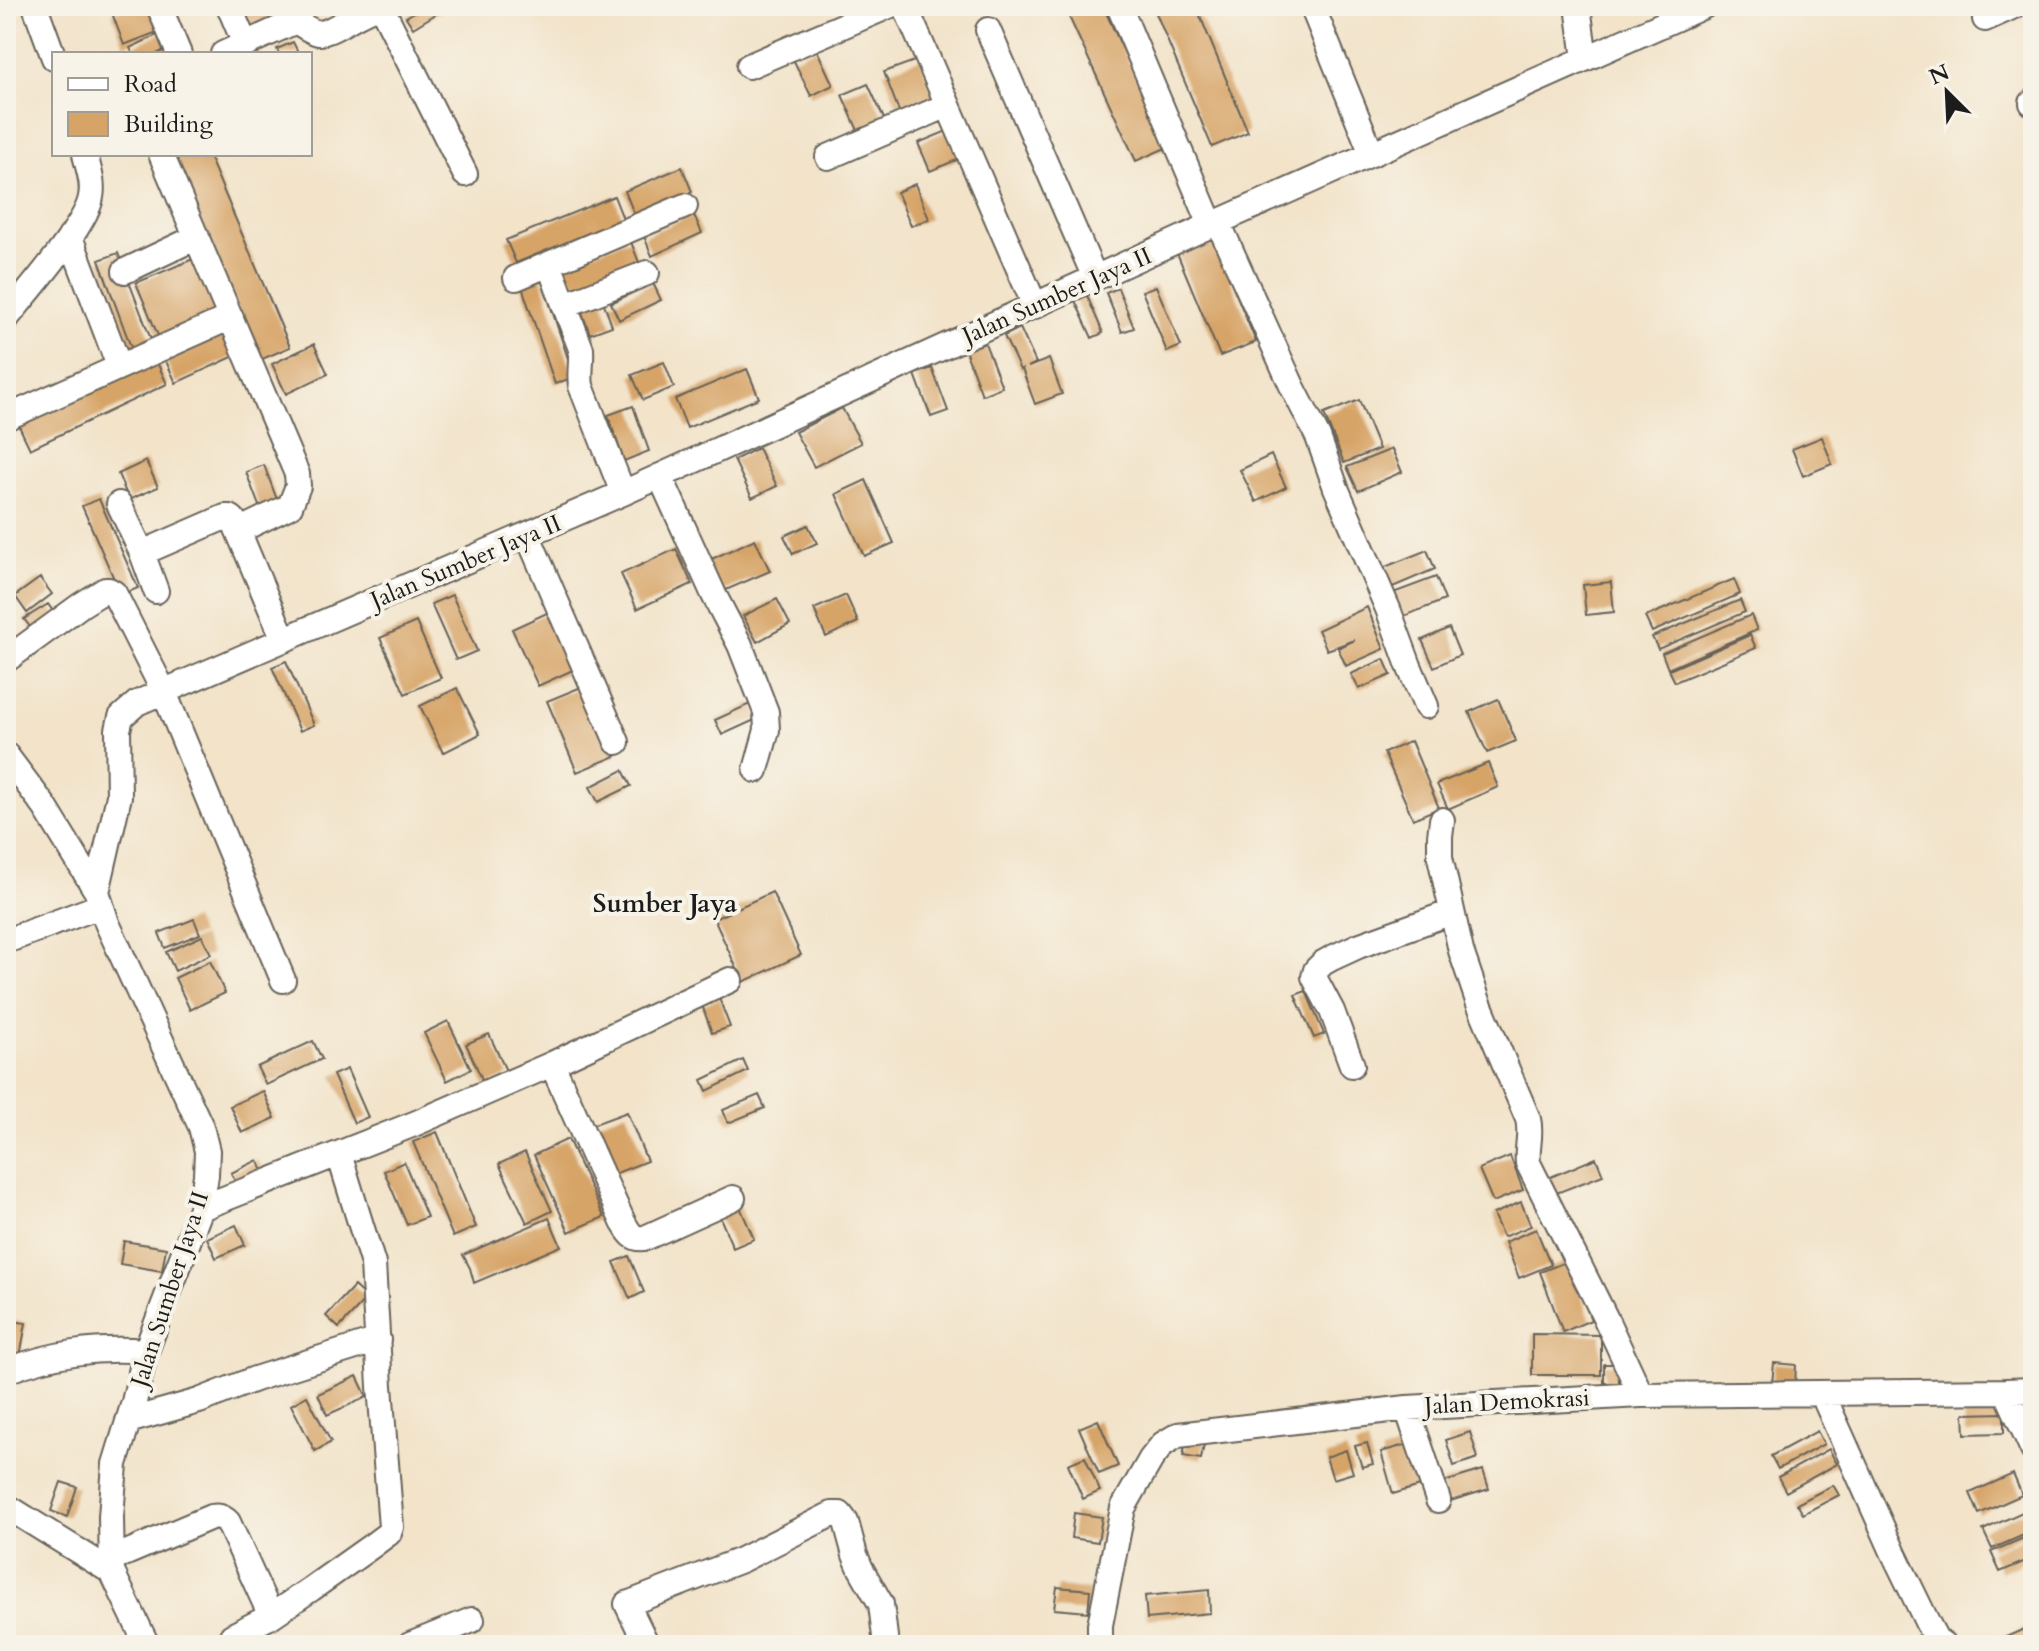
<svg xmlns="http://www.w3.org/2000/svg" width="2039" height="1651" font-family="Cardo,serif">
  <rect width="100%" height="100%" fill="#f7f3e8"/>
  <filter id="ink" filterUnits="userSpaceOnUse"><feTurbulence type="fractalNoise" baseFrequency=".0125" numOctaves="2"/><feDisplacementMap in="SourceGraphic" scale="16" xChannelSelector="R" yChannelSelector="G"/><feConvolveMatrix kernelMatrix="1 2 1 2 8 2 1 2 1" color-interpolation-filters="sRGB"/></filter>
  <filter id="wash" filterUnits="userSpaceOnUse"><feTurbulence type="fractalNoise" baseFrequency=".006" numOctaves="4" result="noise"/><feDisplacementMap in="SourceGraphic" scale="32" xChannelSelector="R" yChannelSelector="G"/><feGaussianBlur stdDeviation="1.8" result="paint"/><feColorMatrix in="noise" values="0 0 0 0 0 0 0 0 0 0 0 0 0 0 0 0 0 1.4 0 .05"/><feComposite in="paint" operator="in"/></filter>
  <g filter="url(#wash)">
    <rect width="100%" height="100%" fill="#f2e3c9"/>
    <g id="blocks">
      <path fill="#d7a468" d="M129,6h21l10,25 -36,14 -12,-32z
        M238,6h50l3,8 -43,17z
        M425,6h24l-36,22 -7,-11z
        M1064,6h39l65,141 -32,14z
        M1153,6h43l52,126 -36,15z
        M163,32l7,15 -13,7h-24l-3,-6z
        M293,42l6,12h-20l-2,-5z
        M816,48l17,37 -22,11 -18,-37z
        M920,59l16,42 -36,13 -16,-42z
        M868,84l18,39 -26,12 -18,-40z
        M947,131l12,28 -29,12 -12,-28z
        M171,154h37l82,193 -30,13z
        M682,167l10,25 -57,24 -10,-25z
        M915,184l14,35 -18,7 -14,-34z
        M614,196l9,23 -107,44 -10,-23z
        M694,215l8,18 -50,23 -8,-20z
        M1213,238l43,104 -36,14 -43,-103z
        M630,239l11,29 -68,25 -11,-29z
        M118,253l34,89 -20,8 -33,-90z
        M200,256l23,55 -64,27 -23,-55z
        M541,277l33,100 -19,7 -34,-100z
        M653,283l8,17 -42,20 -8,-17z
        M1156,286l25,60 -14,6 -25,-61z
        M1118,288l16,40 -12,4 -16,-39z
        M1085,291l18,42 -11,5 -19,-42z
        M602,298l10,28 -22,8 -10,-27z
        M227,328l12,26 -63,29 -12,-26z
        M1020,328l16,35 -8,4 21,-8 13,35 -27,10 -13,-35 -2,1 -16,-34z
        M985,343l17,44 -20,8 -17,-45z
        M314,344l14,30 -42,20 -14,-30z
        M156,360l11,24 -137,65 -11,-23z
        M664,362l10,25 -31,13 -11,-25z
        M932,368l16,43 -17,6 -16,-43z
        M747,369l12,29 -72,30 -12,-29z
        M1359,400l20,49 -35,14 -20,-49z
        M633,406l16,45 -25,10 -16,-46z
        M842,408l19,35 -47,24 -19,-35z
        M1822,437l10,27 -29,12 -11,-27z
        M758,448l19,38 -25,12 -18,-38z
        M1392,449l10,23 -44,19 -11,-24z
        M1271,455l15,32 -30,15 -16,-32z
        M146,461l12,26 -29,13 -11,-26z
        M264,465l15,40 -18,6 -15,-39z
        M866,480l28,63 -30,13 -28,-62z
        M99,499l39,89 -17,7 -39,-89z
        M808,525l9,18 -24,11 -9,-18z
        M755,539l15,32 -51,22 -14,-31z
        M676,549l16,35 -55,25 -16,-35z
        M1427,550l8,19 -47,20 -8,-20z
        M1436,577l9,23 -51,20 -9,-24z
        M40,578l12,16 -25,19 -12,-17z
        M1734,579l6,15 -88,38 -7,-15z
        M1611,582l3,30 -28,3 -3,-30z
        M452,595l25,56 -21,9 -25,-56z
        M846,595l12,27 -32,15 -12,-28z
        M777,599l13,25 -33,18 -14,-26z
        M1740,600l5,12 -87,37 -6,-12z
        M48,604l9,13 -23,15 -10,-13z
        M1367,607l17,42 -38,17 -8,-18 17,-8 -28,10 -9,-20z
        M549,612l26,57 -37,17 -26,-57z
        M1751,615l6,15 -89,39 -6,-16z
        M416,622l25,56 -36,16 -25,-56z
        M1449,628l11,27 -26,12 -12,-27z
        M1750,635l6,13 -81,34 -6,-12z
        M1384,659l7,16 -32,14 -8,-15z
        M286,661l28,64 -14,6 -28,-64z
        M586,685l30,71 -39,16 -30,-71z
        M457,688l23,46 -37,19 -23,-47z
        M1498,699l18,42 -29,12 -18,-41z
        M752,703l7,15 -37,17 -7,-15z
        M1411,741l28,67 -26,11 -29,-66z
        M1488,763l10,24 -50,22 -11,-25z
        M623,770l8,16 -33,16 -8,-15z
        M772,892l29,63 -58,27 -29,-63z
        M194,919l6,15 -35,14 -6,-15z
        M202,936l9,18 -36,17 -9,-19z
        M210,961l15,32 -35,17 -15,-32z
        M1306,991l18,43 -10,4 -19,-43z
        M719,998l11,29 -18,6 -10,-28z
        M448,1021l23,48 -24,12 -23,-48z
        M489,1034l19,41 -23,11 -19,-42z
        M313,1041l9,18 -56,26 -9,-18z
        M743,1060l5,11 -41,20 -5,-11z
        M347,1069l21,48 -14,6 -21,-48z
        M263,1091l12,27 -33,15 -12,-27z
        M759,1095l6,13 -37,15 -5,-13z
        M627,1112l20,49 -38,15 -20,-50z
        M437,1132l39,95 -23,10 -40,-95z
        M568,1139l36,78 -35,15 -35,-77z
        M525,1152l27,59 -25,12 -28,-59z
        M1510,1156l13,34 -30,12 -14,-33z
        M1596,1158l7,17 -49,19 -6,-16z
        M258,1160l7,16 -26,13 -8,-16z
        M404,1162l23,55 -20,8 -23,-54z
        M1521,1202l10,24 -28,11 -10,-23z
        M740,1207l14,32 -21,9 -14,-33z
        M549,1218l12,28 -87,37 -4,-15 -7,-13z
        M236,1225l9,20 -29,13 -9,-20z
        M1536,1229l15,36 -32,13 -14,-36z
        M124,1241l42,7 -4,23 -42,-7z
        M629,1256l15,36 -14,7 -16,-37z
        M1568,1261l23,59 -28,12 -23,-60z
        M354,1286l13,12 -28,30 -13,-12z
        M6,1320l20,3 -7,39 -13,-2z
        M1532,1334l69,1v40h-69z
        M1774,1363l22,2 -1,21 -23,-2z
        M1604,1364h15v19h-15z
        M357,1376l10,21 -40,18 -9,-21z
        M307,1396l24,46 -16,9 -24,-46z
        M2004,1413v20l-39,1 -1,-20z
        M1098,1420l20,46 -19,8 -20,-46z
        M1817,1431l7,13 -46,25 -7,-13z
        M1470,1432l8,26 -24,8 -8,-26z
        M1187,1436l18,4 -4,19 -18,-3z
        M1415,1442l12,42 -34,10 -12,-42z
        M1367,1443l6,21 -11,3 -7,-21z
        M1829,1449l8,15 -51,28 -8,-15z
        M1346,1450l7,23 -20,6 -7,-22z
        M1085,1457l15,34 -17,8 -15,-35z
        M1483,1470l6,19 -42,13 -6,-19z
        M2013,1474l9,21 -43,19 -9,-21z
        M61,1482l16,5 -10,30 -16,-6z
        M1833,1485l6,10 -36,19 -6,-10z
        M2031,1508l2,5v18l-41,18 -9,-19z
        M1074,1513l28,4 -4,25 -27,-4z
        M2033,1534v24l-33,14 -9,-20z
        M1057,1587l33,3 -2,22 -34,-3z
        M1209,1590l1,23 -63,6 -2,-23z
        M2024,1629l5,12 -8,4h-33z"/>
    </g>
  </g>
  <g filter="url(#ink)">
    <use href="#blocks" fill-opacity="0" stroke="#676259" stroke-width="2"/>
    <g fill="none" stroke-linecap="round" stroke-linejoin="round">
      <defs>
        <path id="minor" d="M35,6l19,52
          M159,6l20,48
          M229,6l16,38
          M905,6l130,300
          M1119,6l92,219
          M1312,6l60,148
          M1578,6l7,53
          M1985,19l29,-13
          M988,30l107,248
          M223,54l73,-33c6,4 15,11 23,12 13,0 42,-23 58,-26l7,5 81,162
          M749,66l140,-60
          M2032,103l1,-1
          M161,154l136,320 1,12 -8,20 -52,25
          M828,157l120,-52
          M1218,222l74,164 26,51 18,51 52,121 21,57 17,40
          M70,237l49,129
          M549,264l32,85c1,13 -2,24 0,37l42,107
          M125,271l72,-34
          M516,278l169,-72
          M565,305l82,-32
          M6,319c20,-26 81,-94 85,-122 3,-15 -3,-29 -6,-43
          M8,417l223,-100
          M660,476l54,119 26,50 26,67 1,18 -11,40
          M119,504l23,49
          M528,536l89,206
          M156,591l-14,-38 83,-36h5l3,2 51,121
          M6,660l75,-55 24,-15h4l5,3 50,99 119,288
          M6,755l39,52 52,85
          M1442,820l-2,16v21l21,94 17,50 50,118c4,16 -2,29 0,44l77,154 36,78
          M6,941l94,-35
          M552,1064l71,158c6,10 9,18 22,16l88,-40
          M1352,1065l-20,-54 -18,-34 2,-7 7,-7 9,-5 26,-12 94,-34
          M201,1208l213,-84 138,-60 178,-84
          M6,1371c47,-18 90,-24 140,-20
          M2006,1391l27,-1
          M1822,1393l72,161 36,74 6,11 8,6
          M1407,1408l31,92
          M128,1421l71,-20 56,-22 123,-39
          M6,1506l106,66
          M112,1559l99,-42c7,-1 11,-1 17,5l43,94
          M232,1636l39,-20 40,-27 62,-44 16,-12 2,-6 -11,-141 -7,-122 -34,-110
          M147,1645l-35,-73 -1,-55 4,-53 19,-62 12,-51 55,-143 5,-33 1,-24 -6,-24 -94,-204 -10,-31 22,-96 -1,-66 3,-13 16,-14 486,-210 588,-268 493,-219
          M410,1645l62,-25
          M647,1645l-20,-41 114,-44 91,-46h8l6,8 9,33 6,14 20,35 5,41
          M1100,1645v-20l23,-117 28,-49 12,-15 15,-9 229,-27 234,-13 365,-4 27,59"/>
      </defs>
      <use href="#minor" stroke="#676259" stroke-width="28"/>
      <use href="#minor" stroke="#fff" stroke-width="24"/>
    </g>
  </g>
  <g text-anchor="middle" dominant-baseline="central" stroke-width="8" stroke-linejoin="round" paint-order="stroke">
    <g font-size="24" fill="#1c1c1c" stroke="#f7f3e8">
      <text transform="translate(1057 296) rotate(-24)">Jalan Sumber Jaya II</text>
      <text transform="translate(466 562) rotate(-23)">Jalan Sumber Jaya II</text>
      <text transform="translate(170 1289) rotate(-72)">Jalan Sumber Jaya II</text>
      <text transform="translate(1507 1402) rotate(-3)">Jalan Demokrasi</text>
    </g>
    <g font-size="26" font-weight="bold" fill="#1c1c1c" stroke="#f7f3e8">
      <text x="665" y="903">Sumber Jaya</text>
    </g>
  </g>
  <rect width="2039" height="1651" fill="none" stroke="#f7f3e8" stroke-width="32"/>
  <rect x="52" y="52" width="260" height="104" fill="#f7f3e8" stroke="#9f9d96" stroke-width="2"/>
  <rect x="68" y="78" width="40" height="12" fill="#ffffff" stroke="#9f9d96" stroke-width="2"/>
  <text x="124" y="92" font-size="24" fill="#1c1c1c">Road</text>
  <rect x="68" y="112" width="40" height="24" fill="#d7a468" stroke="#9f9d96" stroke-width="2"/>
  <text x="124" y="132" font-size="24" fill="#1c1c1c">Building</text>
  <g transform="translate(1947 92) rotate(336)" stroke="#f7f3e8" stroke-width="6" paint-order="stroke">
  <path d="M0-6L14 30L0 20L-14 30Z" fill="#1c1c1c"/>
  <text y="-12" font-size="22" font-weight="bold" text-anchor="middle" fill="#1c1c1c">N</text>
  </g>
</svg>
